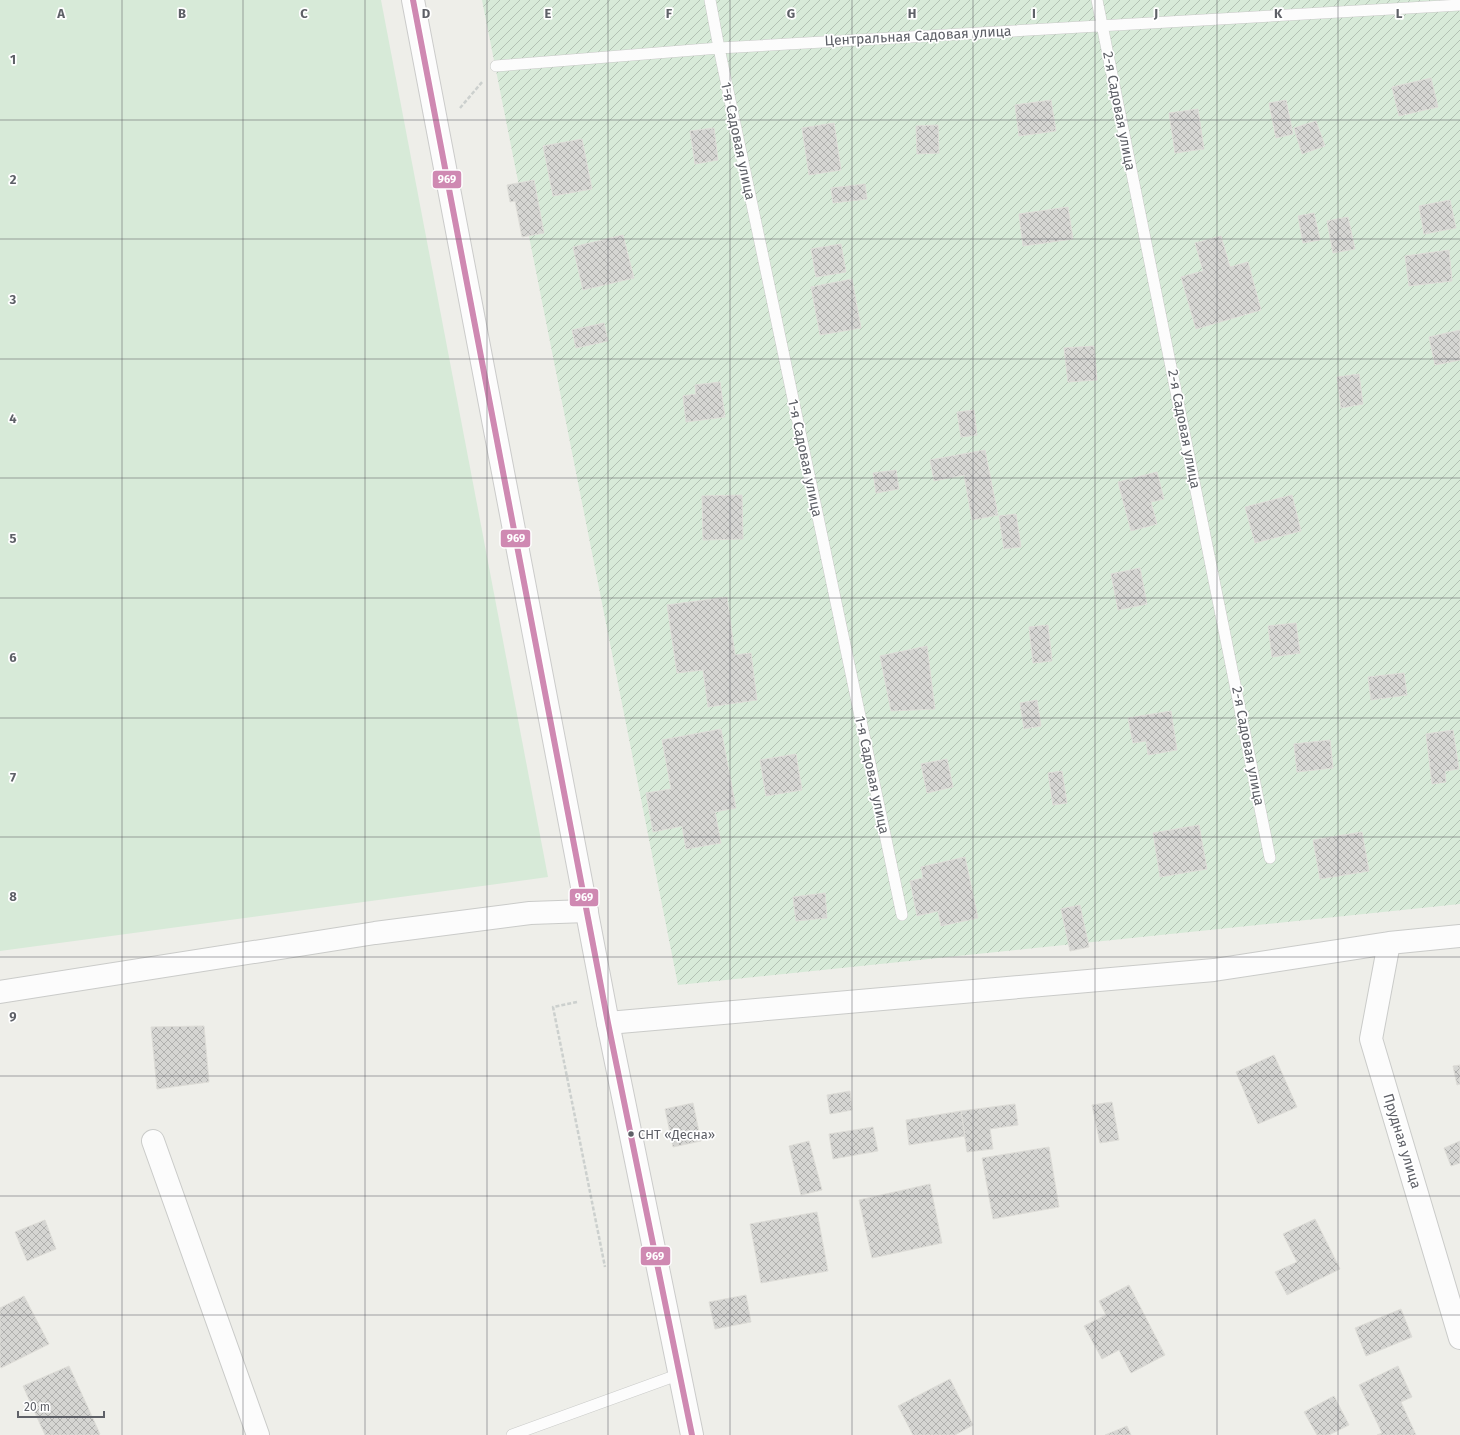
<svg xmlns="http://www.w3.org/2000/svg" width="1460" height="1435" font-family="'Fira Sans',sans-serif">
  <defs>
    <pattern id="garden-furrows" width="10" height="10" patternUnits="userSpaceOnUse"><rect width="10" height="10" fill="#d7ead8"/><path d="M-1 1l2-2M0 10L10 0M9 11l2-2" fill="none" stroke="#b2c1b3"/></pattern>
    <pattern id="building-cross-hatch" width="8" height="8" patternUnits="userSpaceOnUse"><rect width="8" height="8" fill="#d5d5d2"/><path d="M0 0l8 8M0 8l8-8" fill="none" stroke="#b0b0ae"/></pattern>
  </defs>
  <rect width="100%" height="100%" fill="#eeeee9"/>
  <path fill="#d7ead8" d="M0,0h381l167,877 -548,74z"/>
  <path fill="url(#garden-furrows)" d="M482,0h978v904l-782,81z"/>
  <path fill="url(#building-cross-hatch)" stroke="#deddd8" d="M1431,78l7,29 -39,9 -7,-29z
    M1051,100l5,31 -37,5 -4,-31z
    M1286,100l7,34 -17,4 -7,-35z
    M1198,109l6,40 -29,4 -6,-40z
    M1316,121l9,25 -23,8 -8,-26z
    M834,123l7,47 -32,5 -7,-47z
    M938,125l1,28 -22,1 -1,-28z
    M714,128l4,32 -23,4 -5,-33z
    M582,139l10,50 -39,7 -10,-50z
    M534,180l10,53 -22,4 -7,-36 -5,1 -3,-17z
    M865,184l2,15 -34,4 -2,-15z
    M1450,200l6,28 -32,6 -5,-28z
    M1068,207l5,32 -50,7 -4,-32z
    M1314,213l6,27 -17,3 -5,-27z
    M1348,217l7,32 -22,4 -6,-32z
    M623,235l11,43 -51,12 -10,-43z
    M1221,236l9,31 18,-5 13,48 -65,19 -15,-52 22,-6 -8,-28z
    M841,244l5,28 -30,5 -5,-28z
    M1449,250l3,31 -43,5 -4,-30z
    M852,279l9,49 -41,7 -9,-48z
    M604,323l4,18 -32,7 -4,-18z
    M1460,330v30l-25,5 -6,-28z
    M1094,346l3,34 -29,2 -4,-34z
    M1359,374l4,30 -22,4 -4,-31z
    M720,382l5,35 -39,5 -3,-26 13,-2 -1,-9z
    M974,410l3,25 -16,2 -4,-25z
    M985,450l13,65 -26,5 -8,-45 -30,6 -4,-21z
    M896,470l3,19 -23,4 -3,-20z
    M1157,472l7,27 -13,3 6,22 -26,7 -13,-49z
    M742,495l1,44 -40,1 -1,-44z
    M1292,495l9,36 -46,12 -10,-36z
    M1016,514l5,33 -17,2 -5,-33z
    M1140,568l7,36 -29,6 -7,-36z
    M727,597l8,58 16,-2 6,47 -49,7 -5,-37 -26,3 -10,-68z
    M1296,623l4,30 -28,4 -4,-31z
    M1048,625l4,36 -19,2 -4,-36z
    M927,646l8,63 -44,2 -11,-55z
    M1404,673l3,22 -36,5 -3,-23z
    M1037,700l4,26 -17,3 -4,-26z
    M1171,711l6,39 -29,5 -2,-14 -13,2 -5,-25z
    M721,729l15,79 -21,4 6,31 -35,6 -4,-23 -29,6 -7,-39 25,-4 -9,-49z
    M1453,730l6,39 -14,2 1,11 -14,2 -6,-50z
    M1330,740l3,28 -36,4 -3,-28z
    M796,754l6,36 -36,6 -6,-36z
    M947,759l6,28 -26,6 -6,-29z
    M1062,771l5,32 -14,2 -5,-32z
    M1199,825l8,44 -47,8 -7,-44z
    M1362,832l7,39 -49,8 -7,-39z
    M965,857l13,61 -37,8 -3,-15 -21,5 -7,-35 13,-3 -2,-11z
    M825,893l2,25 -31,3 -3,-24z
    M1080,905l9,42 -19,4 -9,-42z
    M204,1026l5,56 -52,7 -6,-62z
    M1274,1055l23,52 -39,17 -22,-52z
    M1460,1065v19l-3,1 -4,-19z
    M850,1091l2,19 -22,4 -3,-19z
    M1112,1102l7,38 -19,3 -8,-38z
    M693,1103l8,38 -28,6 -8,-38z
    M1015,1104l3,21 -28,4 3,20 -26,3 -6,-41z
    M961,1111l4,25 -56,9 -3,-25z
    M873,1127l5,24 -45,8 -4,-25z
    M809,1141l13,49 -21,5 -12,-49z
    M1460,1141v22l-9,3 -7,-18z
    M1049,1147l10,60 -66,12 -11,-61z
    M930,1184l12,59 -70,15 -13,-58z
    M817,1212l11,59 -67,12 -11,-59z
    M1315,1219l25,50 -53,26 -12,-23 22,-10 -14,-28z
    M45,1220l11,29 -29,12 -12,-29z
    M1129,1285l36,70 -34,18 -12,-23 -17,9 -18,-33 22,-11 -7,-14z
    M746,1295l5,27 -36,7 -6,-27z
    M24,1296l25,48 -48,24 -1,-3v-57z
    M1401,1309l11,28 -46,19 -11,-28z
    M69,1366l31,68 -1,1h-54l-22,-49z
    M1398,1366l14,31 -11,5 15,33h-39l5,-2 -23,-48z
    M950,1379l23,46 -18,10h-42l-15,-29z
    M1334,1396l15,29 -20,10h-12l-13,-23z
    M1127,1426l4,9h-26z"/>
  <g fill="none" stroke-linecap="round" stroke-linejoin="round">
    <defs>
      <path id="lane" d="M710,0l9,48 183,867
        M1097,0l173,858
        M496,66l223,-18 741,-43
        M512,1435l168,-61"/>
      <path id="street" d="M1389,943l-18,96 89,299
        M0,992l375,-59 155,-20 57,-2
        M608,1023l606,-53 175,-27 71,-7
        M153,1141l105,294"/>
      <path id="secondary" d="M413,0l195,1023 84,412"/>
    </defs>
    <use href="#lane" stroke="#cacbc9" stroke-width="12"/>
    <use href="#street" stroke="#cacbc9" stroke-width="24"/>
    <use href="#secondary" stroke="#cbcbca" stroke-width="24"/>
    <path stroke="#ccd0ce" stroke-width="2.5" stroke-dasharray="4 2" stroke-linecap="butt" d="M460,108l23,-27
      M577,1002l-24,5 52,260"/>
    <use href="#lane" stroke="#fcfcfc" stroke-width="11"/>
    <use href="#street" stroke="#fcfcfc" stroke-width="22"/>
    <use href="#secondary" stroke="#fcfcfc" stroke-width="22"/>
    <defs>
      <path id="bus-1" d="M413,0l195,1023 84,412"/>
    </defs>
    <use href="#bus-1" stroke="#fff" stroke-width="9"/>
    <use href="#bus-1" stroke="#cf89b2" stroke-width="6"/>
  </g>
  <path fill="none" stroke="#5e6067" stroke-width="1" stroke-opacity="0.55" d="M122,0v1435M243,0v1435M365,0v1435M487,0v1435M608,0v1435M730,0v1435M852,0v1435M973,0v1435M1095,0v1435M1217,0v1435M1338,0v1435M0,120h1460M0,239h1460M0,359h1460M0,478h1460M0,598h1460M0,718h1460M0,837h1460M0,957h1460M0,1076h1460M0,1196h1460M0,1315h1460"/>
  <circle fill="#5e6067" stroke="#fff" stroke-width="1.5" cx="631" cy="1134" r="3.5"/>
  <g text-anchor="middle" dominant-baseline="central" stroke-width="3.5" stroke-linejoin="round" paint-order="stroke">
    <g font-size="13" fill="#5e6067" stroke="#fff" text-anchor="start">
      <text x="638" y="1134">СНТ «Десна»</text>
    </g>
    <g font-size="14" fill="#5e6067" stroke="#fff">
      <text transform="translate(918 36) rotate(-3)">Центральная Садовая улица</text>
      <text transform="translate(1119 111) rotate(79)">2-я Садовая улица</text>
      <text transform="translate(738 141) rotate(78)">1-я Садовая улица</text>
      <text transform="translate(1184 429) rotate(79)">2-я Садовая улица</text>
      <text transform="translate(805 458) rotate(78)">1-я Садовая улица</text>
      <text transform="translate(1248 746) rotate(79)">2-я Садовая улица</text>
      <text transform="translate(872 775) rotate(78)">1-я Садовая улица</text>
      <text transform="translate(1402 1141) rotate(73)">Прудная улица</text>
    </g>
  </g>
  <g font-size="13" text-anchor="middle" font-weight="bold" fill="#5e6067" stroke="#fff" stroke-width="3.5" stroke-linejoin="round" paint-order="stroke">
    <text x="61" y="18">A</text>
    <text x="182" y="18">B</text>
    <text x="304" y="18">C</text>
    <text x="426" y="18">D</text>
    <text x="548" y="18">E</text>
    <text x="669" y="18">F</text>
    <text x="791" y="18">G</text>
    <text x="912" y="18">H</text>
    <text x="1034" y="18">I</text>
    <text x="1156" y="18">J</text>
    <text x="1278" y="18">K</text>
    <text x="1399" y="18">L</text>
    <text x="13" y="64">1</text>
    <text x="13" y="184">2</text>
    <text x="13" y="304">3</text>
    <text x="13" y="423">4</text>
    <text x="13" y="543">5</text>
    <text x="13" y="662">6</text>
    <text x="13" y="782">7</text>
    <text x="13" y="901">8</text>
    <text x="13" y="1021">9</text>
  </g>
  <g stroke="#fff" stroke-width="1.5">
    <rect x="432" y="170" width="30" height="19" rx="4" fill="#cf89b2"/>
    <rect x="500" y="529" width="31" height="19" rx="4" fill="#cf89b2"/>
    <rect x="569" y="888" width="30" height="19" rx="4" fill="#cf89b2"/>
    <rect x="640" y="1246" width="31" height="20" rx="4" fill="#cf89b2"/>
  </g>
  <g font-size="11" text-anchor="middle" font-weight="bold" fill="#fff">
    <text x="447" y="183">969</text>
    <text x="516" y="542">969</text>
    <text x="584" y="901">969</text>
    <text x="655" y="1260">969</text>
  </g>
  <path d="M18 1411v6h86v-6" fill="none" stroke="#5e6067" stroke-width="2"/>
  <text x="24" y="1411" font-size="12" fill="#5e6067" stroke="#ffffff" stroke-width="3" paint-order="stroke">20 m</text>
</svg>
